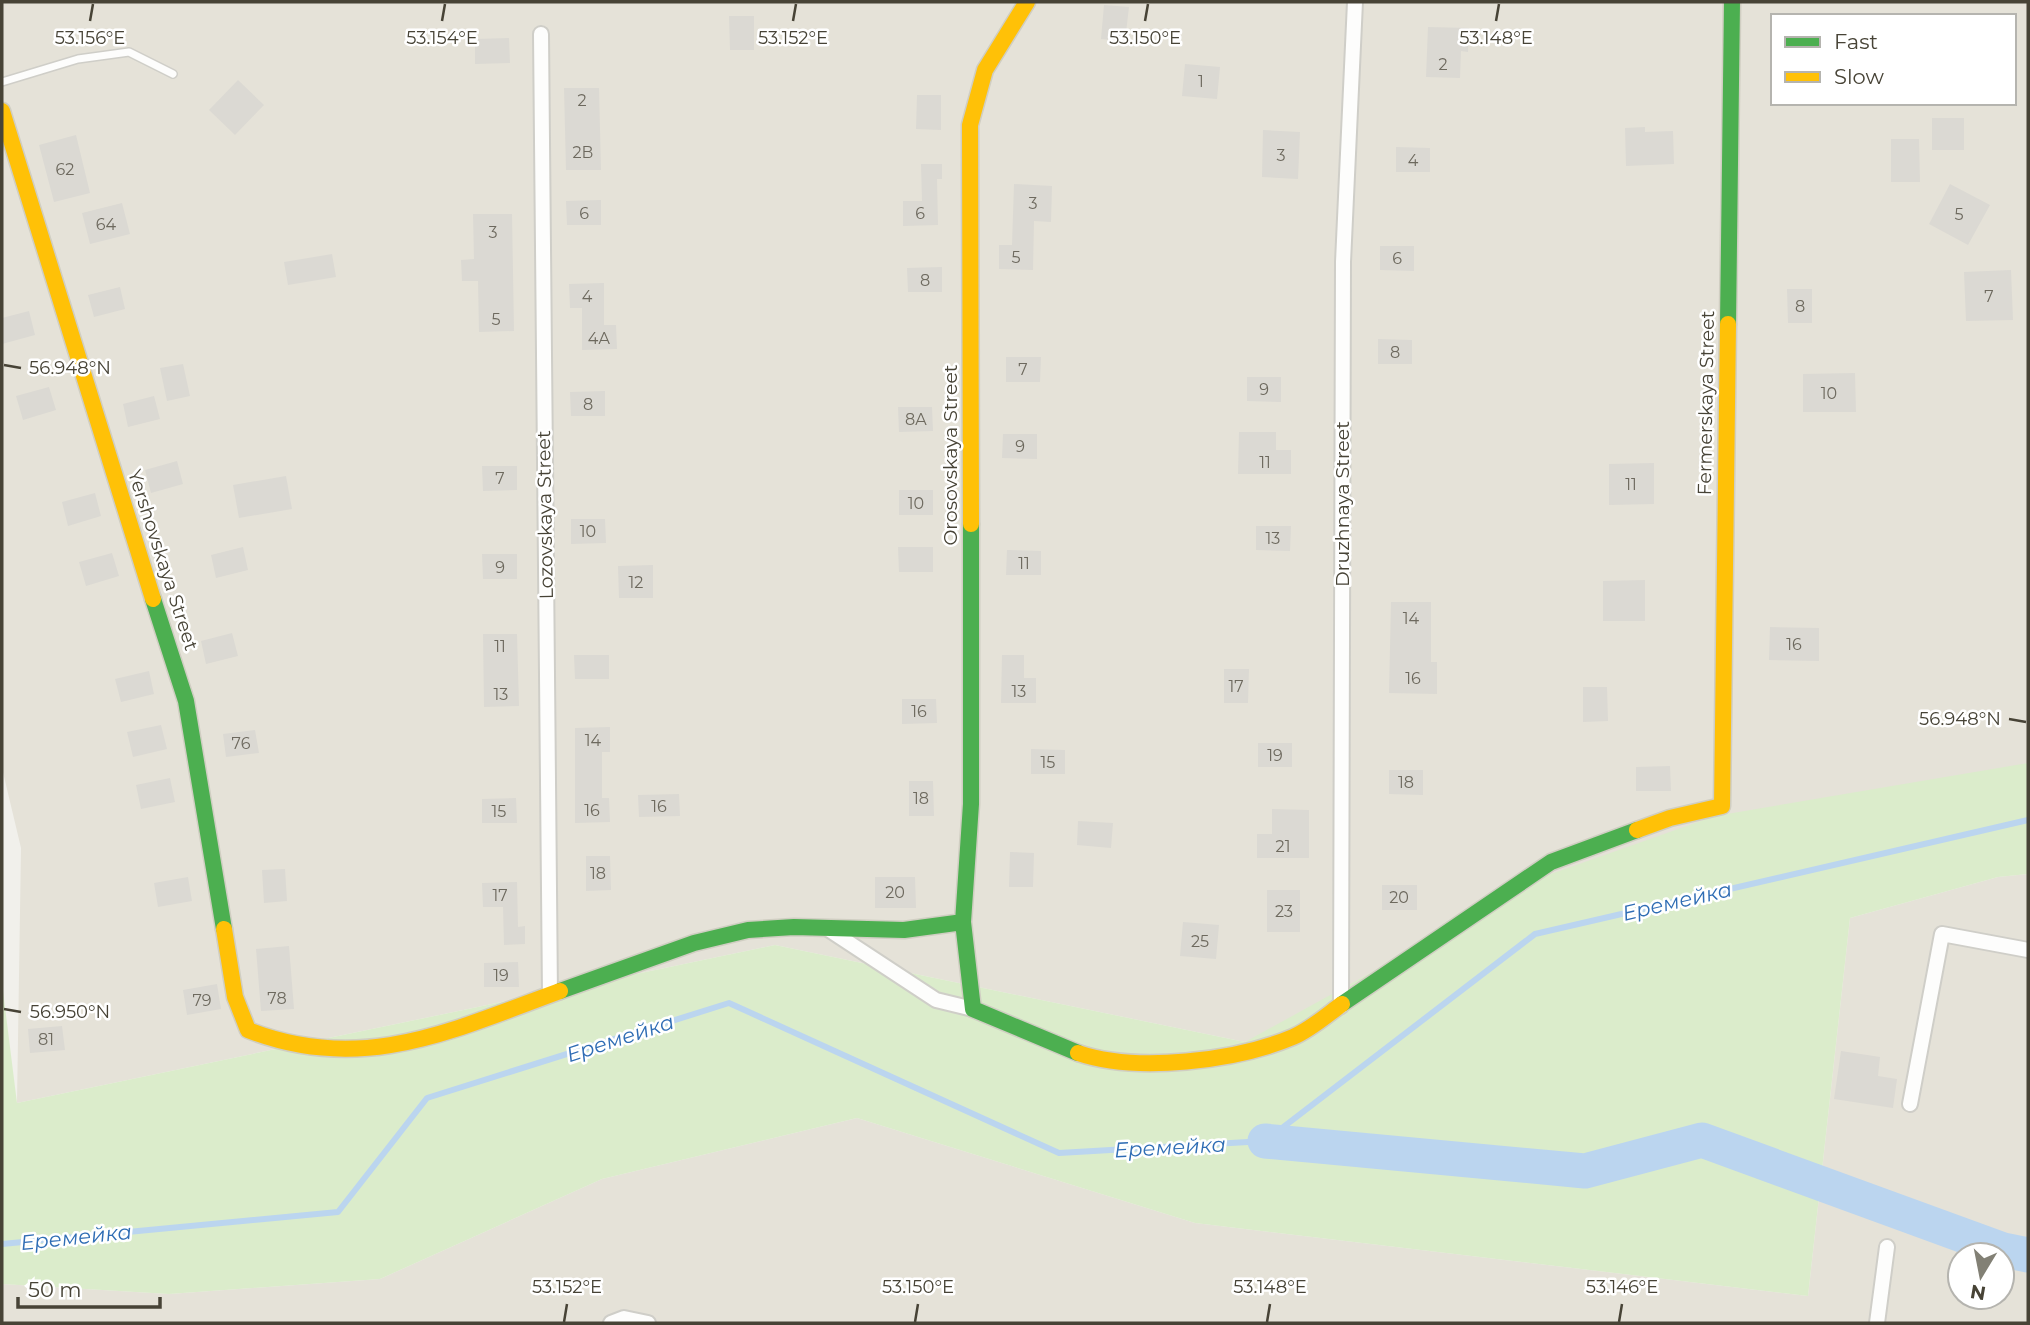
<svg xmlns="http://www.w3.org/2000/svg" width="2030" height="1325" font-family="Montserrat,sans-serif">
  <rect width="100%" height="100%" fill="#f1f0eb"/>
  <path fill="#e5e2d8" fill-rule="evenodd" d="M2,2h2026v761l-783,279 -470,-97 -758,158 4,-255 -19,-80zM1773,16h241v87h-241z
    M2028,874v449h-2026v-39l167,10 211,-15 222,-100 255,-61 338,105 613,73 42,-378 148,-41zM1960,1255h42v42h-42z"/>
  <path fill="#dbeccb" d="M2028,763v111l-30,3 -148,41 -42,378 -613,-73 -338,-105 -255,61 -222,100 -211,15 -167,-10v-301l15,120 758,-158 470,97 303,-167 167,-59z"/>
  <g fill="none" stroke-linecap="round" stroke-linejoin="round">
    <path stroke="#bbd5ef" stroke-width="6" d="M2,1244l336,-32 89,-114 302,-95 330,150 206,-12 270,-207 493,-114"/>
    <path stroke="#bbd5ef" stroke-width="35" d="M1265,1141l320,30 117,-31 301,110 25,5"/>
  </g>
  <path fill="#dbd9d3" d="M1104,5l25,2 -4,34 -24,-2z
    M729,16h25v34h-24z
    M1428,27l41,1 -1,24 -7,-1 -1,27 -34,-1z
    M509,38l1,25 -35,1v-25z
    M1185,64l35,3 -3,32 -35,-3z
    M238,80l26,25 -29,30 -26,-25z
    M564,88h35l2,82h-35z
    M917,95h24v35l-25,-1z
    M1932,118h32v32h-32z
    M1645,127v5l28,-1 1,33 -48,2 -1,-38z
    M1263,130l37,2 -2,47 -36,-2z
    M76,135l14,58 -36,9 -15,-57z
    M1891,139h28l1,43h-29z
    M1396,147l34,1v24h-34z
    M921,164h21v15h-5l1,46 -35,1v-25h19z
    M1014,184l38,2 -1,36 -17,-1 -1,49 -34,-1v-24h13z
    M1950,184l40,21 -22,40 -39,-21z
    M601,200v25h-34l-1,-24z
    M122,203l8,31 -40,10 -8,-31z
    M473,214h39l2,117 -35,1 -1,-51h-16l-1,-21 13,-1z
    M1380,246h34v25l-34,-1z
    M332,254l4,23 -48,8 -4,-23z
    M942,267v25h-34l-1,-24z
    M2011,270l2,50 -47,1 -2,-49z
    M604,283v42h12l1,24 -35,1v-42h-12l-1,-24z
    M120,287l5,22 -31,8 -6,-22z
    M1787,289h25v34h-24z
    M29,311l6,24 -33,9v-26z
    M1378,339l34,1v24h-34z
    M1006,357h35l-1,25h-34z
    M183,364l7,32 -23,5 -7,-33z
    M1855,373l1,39h-53v-38z
    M1247,377h34v25l-34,-1z
    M49,387l7,23 -33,10 -7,-24z
    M605,391v25h-34l-1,-24z
    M154,396l6,23 -32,8 -5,-23z
    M898,407h34l1,24 -34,1z
    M1239,432h37v18h15v24h-53z
    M1003,434h34v25l-35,-1z
    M177,461l6,23 -32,9 -6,-23z
    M1654,463v41l-45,1v-41z
    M482,466h35v24l-34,1z
    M286,476l6,33 -53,9 -6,-33z
    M899,490h34v25h-34z
    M95,493l6,23 -33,10 -6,-24z
    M571,519h34l1,24 -35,1z
    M1256,526h35l-1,25 -34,-1z
    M243,547l5,23 -32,8 -5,-23z
    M898,547h35v25h-34z
    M1007,550l34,1v24h-35z
    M112,553l7,23 -33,10 -7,-24z
    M482,554h35v25h-34z
    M653,565v33h-34l-1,-32z
    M1645,580v41h-42v-40z
    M1391,602h40v60h6v32l-48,-1z
    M1770,627l49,1v33l-50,-1z
    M232,633l6,23 -32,8 -5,-23z
    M483,634h34l2,72 -35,1z
    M574,655h35v24h-34z
    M1002,655h22v23h12v25h-35z
    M1224,669h25l-1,34h-24z
    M149,671l5,23 -33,8 -6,-23z
    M1583,687h24l1,34 -25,1z
    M902,699h34l1,24 -35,1z
    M161,725l6,24 -34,8 -6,-25z
    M610,727v25h-8v46h7l1,24 -35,1v-95z
    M255,730l4,23 -33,4 -3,-23z
    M1258,743h34v24h-34z
    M1031,749l34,1v24h-34z
    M1670,766l1,25h-35v-24z
    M1389,770h34v25l-34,-1z
    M170,778l5,24 -34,7 -5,-24z
    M909,781h24l1,35h-25z
    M679,794l1,22 -41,1 -1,-22z
    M516,798l1,25h-35v-24z
    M1272,809l37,1v48h-52v-24h15z
    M1078,821l35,2 -2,25 -34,-3z
    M1010,852l24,1 -1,34h-24z
    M586,856h24l1,34 -25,1z
    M285,869l2,32 -23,2 -2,-33z
    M188,877l4,24 -34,6 -4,-24z
    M875,877h40l1,31h-41z
    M517,882l1,45 7,-1v18l-21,1 -1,-38h-20l-1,-24z
    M1382,885h35v25h-35z
    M1267,890h33v42h-33z
    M1183,922l36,3 -3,34 -36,-3z
    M289,946l5,63 -33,2 -5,-62z
    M518,962l1,25h-35v-24z
    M217,984l4,25 -34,6 -4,-25z
    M62,1026l3,24 -35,3 -2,-24z
    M1841,1051l39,6 -2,19 19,3 -4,29 -59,-9z"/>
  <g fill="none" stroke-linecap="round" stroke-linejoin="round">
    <defs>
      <path id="lane" d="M2,82l76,-23 51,-7 44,22"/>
      <path id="street" d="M541,34l9,961
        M828,929l108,71 37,9
        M1341,1006l2,-744 12,-260
        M1910,1104l32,-170 86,16
        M611,1323l13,-5 24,5
        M1877,1323l10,-76"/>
      <path id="fast" d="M1728,324l4,-322
        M971,524v280l-8,118 10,87 105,44
        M153,599l33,102 38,228
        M560,991l134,-48 54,-13 46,-3 110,3 59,-8
        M1342,1004l209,-142 86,-32"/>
      <path id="slow" d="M2,111l151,488
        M971,524l-1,-399 15,-55 42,-68
        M1637,830l33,-12 52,-12 6,-482
        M224,929l11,68 13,33c114,45 205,0 312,-39
        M1078,1053c59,20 158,8 215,-16 17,-7 34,-22 49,-33"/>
    </defs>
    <use href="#lane" stroke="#cfcec8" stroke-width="10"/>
    <use href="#street" stroke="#cfcec8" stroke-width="18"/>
    <use href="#fast" stroke="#d0cec2" stroke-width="19"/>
    <use href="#slow" stroke="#d0cec2" stroke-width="19"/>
    <use href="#lane" stroke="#fdfdfc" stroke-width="7"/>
    <use href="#street" stroke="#fdfdfc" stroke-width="14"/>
    <use href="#fast" stroke="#4caf50" stroke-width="16"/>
    <use href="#slow" stroke="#ffc107" stroke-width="16"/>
  </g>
  <path fill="none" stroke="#474336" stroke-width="2.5" d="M90,21l3,-17M442,21l3,-17M793,21l3,-17M1145,21l3,-17M1496,21l3,-17M4,365l17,3M2009,719l17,3M4,1009l17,3M564,1322l3,-18M915,1322l3,-18M1267,1322l3,-18M1619,1322l3,-18"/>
  <g text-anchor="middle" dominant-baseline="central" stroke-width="5" stroke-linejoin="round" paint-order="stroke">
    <g font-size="16" fill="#6d695e">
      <text x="1443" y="64">2</text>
      <text x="1201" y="81">1</text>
      <text x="582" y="100">2</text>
      <text x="583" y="152">2В</text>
      <text x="1281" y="155">3</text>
      <text x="1413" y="160">4</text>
      <text x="65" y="169">62</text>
      <text x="1033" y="203">3</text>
      <text x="584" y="213">6</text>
      <text x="920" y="213">6</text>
      <text x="1959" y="214">5</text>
      <text x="106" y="224">64</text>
      <text x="493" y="232">3</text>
      <text x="1016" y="257">5</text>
      <text x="1397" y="258">6</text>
      <text x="925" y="280">8</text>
      <text x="587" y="296">4</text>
      <text x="1989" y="296">7</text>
      <text x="1800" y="306">8</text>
      <text x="496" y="319">5</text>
      <text x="599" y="338">4А</text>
      <text x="1395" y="352">8</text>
      <text x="1023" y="369">7</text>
      <text x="1264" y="389">9</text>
      <text x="1829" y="393">10</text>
      <text x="588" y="404">8</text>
      <text x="916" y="419">8А</text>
      <text x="1020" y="446">9</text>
      <text x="1265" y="462">11</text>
      <text x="500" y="478">7</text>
      <text x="1631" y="484">11</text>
      <text x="916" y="503">10</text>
      <text x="588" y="531">10</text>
      <text x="1273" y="538">13</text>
      <text x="1024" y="563">11</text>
      <text x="500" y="567">9</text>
      <text x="636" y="582">12</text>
      <text x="1411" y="618">14</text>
      <text x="1794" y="644">16</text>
      <text x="500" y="646">11</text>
      <text x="1413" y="678">16</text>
      <text x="1236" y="686">17</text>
      <text x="1019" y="691">13</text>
      <text x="501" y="694">13</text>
      <text x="919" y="711">16</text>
      <text x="593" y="740">14</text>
      <text x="241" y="743">76</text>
      <text x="1275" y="755">19</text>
      <text x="1048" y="762">15</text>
      <text x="1406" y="782">18</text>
      <text x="921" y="798">18</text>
      <text x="659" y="806">16</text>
      <text x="592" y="810">16</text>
      <text x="499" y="811">15</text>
      <text x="1283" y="846">21</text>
      <text x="598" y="873">18</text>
      <text x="895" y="892">20</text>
      <text x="500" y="895">17</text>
      <text x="1399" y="897">20</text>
      <text x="1284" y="911">23</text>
      <text x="1200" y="941">25</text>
      <text x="501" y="975">19</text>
      <text x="277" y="998">78</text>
      <text x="202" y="1000">79</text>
      <text x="46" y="1039">81</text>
    </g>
    <g font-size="19" fill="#474336" stroke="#fff">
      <text transform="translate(1706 403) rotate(-89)">Fermerskaya Street</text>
      <text transform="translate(950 455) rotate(-90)">Orosovskaya Street</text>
      <text transform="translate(1342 504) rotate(-90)">Druzhnaya Street</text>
      <text transform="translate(545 515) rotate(-91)">Lozovskaya Street</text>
      <text transform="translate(163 560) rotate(72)">Yershovskaya Street</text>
    </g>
    <g font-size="21" font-style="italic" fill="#2f6db4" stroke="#fff">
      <text transform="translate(1677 901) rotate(-13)">Еремейка</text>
      <text transform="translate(620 1038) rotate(-18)">Еремейка</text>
      <text transform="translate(1170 1147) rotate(-3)">Еремейка</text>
      <text transform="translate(76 1237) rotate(-6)">Еремейка</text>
    </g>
  </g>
  <g font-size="18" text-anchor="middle" fill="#474336" stroke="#fff" stroke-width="5" stroke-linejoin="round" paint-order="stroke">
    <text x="90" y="44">53.156°E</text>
    <text x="442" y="44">53.154°E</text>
    <text x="793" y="44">53.152°E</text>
    <text x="1145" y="44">53.150°E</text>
    <text x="1496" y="44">53.148°E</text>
    <text x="70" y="374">56.948°N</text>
    <text x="1960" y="725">56.948°N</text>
    <text x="70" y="1018">56.950°N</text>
    <text x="567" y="1293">53.152°E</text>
    <text x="918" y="1293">53.150°E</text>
    <text x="1270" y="1293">53.148°E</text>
    <text x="1622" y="1293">53.146°E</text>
  </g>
  <rect width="2030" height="1325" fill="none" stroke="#474336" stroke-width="7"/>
  <rect x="1771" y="14" width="245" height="91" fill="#ffffff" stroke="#b5b4af" stroke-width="2"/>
  <rect x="1785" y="37" width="35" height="10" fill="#4caf50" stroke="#b5b4af" stroke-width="2"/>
  <text x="1834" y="49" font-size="21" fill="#474336">Fast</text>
  <rect x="1785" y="72" width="35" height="10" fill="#ffc107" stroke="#b5b4af" stroke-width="2"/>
  <text x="1834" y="84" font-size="21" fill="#474336">Slow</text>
  <g transform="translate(1981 1276) rotate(190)"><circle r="33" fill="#ffffff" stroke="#b5b4af" stroke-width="2"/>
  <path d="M0-5L12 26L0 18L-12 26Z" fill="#828075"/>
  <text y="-10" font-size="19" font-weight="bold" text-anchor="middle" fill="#474336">N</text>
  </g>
  <path d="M18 1297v10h142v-10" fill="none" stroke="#474336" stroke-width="3.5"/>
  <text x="28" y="1297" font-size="21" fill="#474336" stroke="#ffffff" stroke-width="5" paint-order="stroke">50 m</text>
</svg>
